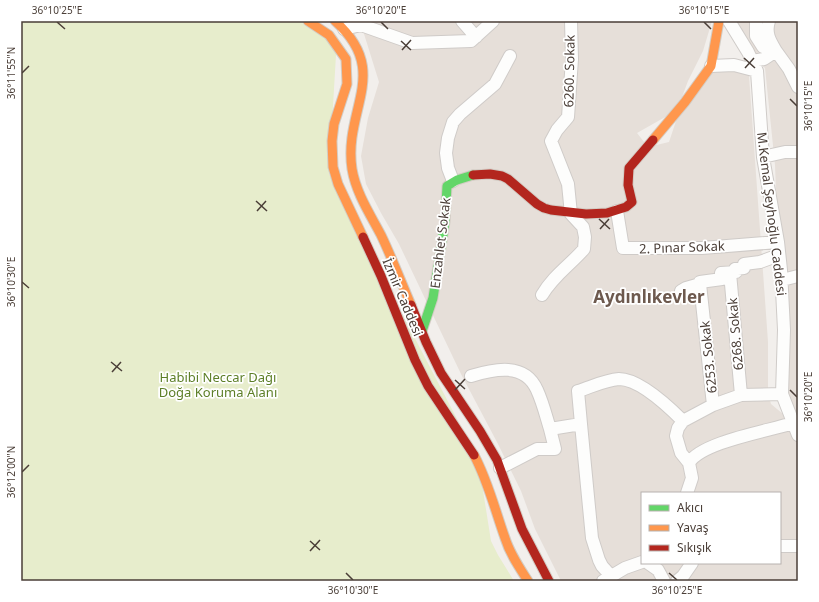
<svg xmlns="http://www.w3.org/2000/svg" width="819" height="602" font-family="'Noto Sans',sans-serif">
  <rect width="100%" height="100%" fill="#f2efec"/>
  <path fill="#e6dfd9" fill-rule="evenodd" d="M360,21h352l-9,30 -15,30 -6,16 -15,19 -30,17 11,14 21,-5 8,-24 34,-46 13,-5 23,5 2,4 19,266v51l3,11 18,15 9,22v140h-237l-26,-52 -14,-38 -23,-47 -37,-70 -62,-130 -18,-31 -15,-29 -5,-28 7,-38 11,-36zM642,493h138v70h-138z
    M735,21h63v410l-9,-18 -10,-144 -4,-104 -10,-97 -17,-16z"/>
  <path fill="#e7edcc" d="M21,21h292l24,17 -8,136 149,285 13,82 7,14 16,26h-493z"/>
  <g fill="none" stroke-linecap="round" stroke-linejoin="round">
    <defs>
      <path id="street" d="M462,21l14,16
        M729,21l19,31 9,19 6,86 15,85 3,28 3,60 -2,64 16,41
        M756,21v15l7,11 13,4 13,18 9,18
        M344,29l17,-4 51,18 59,-2 22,-20
        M752,61l12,-2 12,-8c-6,-10 -11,-18 -7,-30
        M711,66l23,-1 23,6
        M763,157l22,-5h13
        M453,181l-5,-13 -2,-15 2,-15 5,-16 7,-8 35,-30 15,-28
        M617,211l6,37h79l76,-6
        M730,273l11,122
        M782,280l16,-4
        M700,284l13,121
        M681,291l5,-3 14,-4v-2l22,-3 -1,-6 15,-1 -1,-3 9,-1v-4l16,-2 19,-7
        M542,295c11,-19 28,-30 42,-46l1,-12 -2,-10 -12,-13 -3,-30 -17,-43 6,-11 11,-13 4,-58 -1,-38
        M471,376c23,-7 54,-14 66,14 6,13 9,26 13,39
        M581,424l11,114 7,22 3,6 9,10
        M689,463c12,-21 80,-32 104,-40
        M500,468l37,-19h18l-5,-20 31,-5 -3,-33c13,-4 27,-11 41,-12 21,0 50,28 64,42
        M687,493l5,-15 -3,-15 -8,-10 -5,-17 2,-8 5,-7 30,-16 28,-10 41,-1
        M780,546h18
        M648,563l10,7 6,11
        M603,581l22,-13 17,-6
        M677,581l6,-5 9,-13"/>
      <path id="fast" d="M422,331l11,-33 12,-76 2,-36 10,-6 16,-5"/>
      <path id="slow" d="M308,21l21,14 17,24 1,25 -13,40 -2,17 1,26 5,17 25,53
        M335,21c57,51 8,88 17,148 4,24 18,45 29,66 11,23 20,47 30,70
        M653,140l32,-38 26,-36 8,-45
        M474,455c14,26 21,55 31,83 5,16 14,29 23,43"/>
      <path id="jam" d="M473,175l17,-1 12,2 6,3 29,25 7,4 7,2 35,4 21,-1 19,-6 6,-5 -4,-17 1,-17 24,-28
        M363,237l18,39 34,84 13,26 46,69
        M411,305l15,37 15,31 39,58 17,29 25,69 27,52"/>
    </defs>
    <use href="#street" stroke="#cfcbc8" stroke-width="14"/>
    <use href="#fast" stroke="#d3ccc4" stroke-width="11"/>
    <use href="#slow" stroke="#d3ccc4" stroke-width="11"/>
    <use href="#jam" stroke="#d3ccc4" stroke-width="11"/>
    <use href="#street" stroke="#fdfdfc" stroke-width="12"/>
    <use href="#fast" stroke="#63d668" stroke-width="9"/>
    <use href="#slow" stroke="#ff974d" stroke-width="9"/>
    <use href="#jam" stroke="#b3261e" stroke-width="9"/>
  </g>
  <path fill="none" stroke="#4a3e37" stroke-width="1.5" d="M57,22l8,7M381,22l7,7M704,22l7,7M401,41l10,9M402,50l9,-10M744,58l11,10M745,68l9,-10M22,73l7,-7M790,99l7,7M256,201l11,10M257,211l9,-10M599,219l11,10M600,229l9,-10M22,282l7,6M111,362l11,9M112,372l9,-10M455,380l10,9M455,390l10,-11M790,390l7,7M22,472l7,-7M310,541l10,9M310,551l10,-11M346,573l7,7M669,573l8,7"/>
  <g text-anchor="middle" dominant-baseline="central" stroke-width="3.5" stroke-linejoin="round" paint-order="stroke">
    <g font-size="13" fill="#4a3e37" stroke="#fff">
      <text transform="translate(569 71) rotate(-89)">6260. Sokak</text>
      <text transform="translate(772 214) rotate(83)">M.Kemal Şeyhoğlu Caddesi</text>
      <text transform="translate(440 243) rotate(-83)">Enzahlet Sokak</text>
      <text transform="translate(682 247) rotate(-2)">2. Pınar Sokak</text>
      <text transform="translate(403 297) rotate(67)">İzmir Caddesi</text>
      <text transform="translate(735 334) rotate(-95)">6268. Sokak</text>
      <text transform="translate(708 357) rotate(-96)">6253. Sokak</text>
    </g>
    <g font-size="13" fill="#5d7f27" stroke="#fff">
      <text x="218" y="377">Habibi Neccar Dağı<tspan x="218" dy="15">Doğa Koruma Alanı</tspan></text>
    </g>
    <g font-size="17" font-weight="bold" fill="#6d594e" stroke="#fff">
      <text x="649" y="296">Aydınlıkevler</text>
    </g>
  </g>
  <rect width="819" height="602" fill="none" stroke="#ffffff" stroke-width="44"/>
  <rect x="641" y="492" width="140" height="72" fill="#ffffff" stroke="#b7b2af"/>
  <rect x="649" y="505" width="20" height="6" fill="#63d668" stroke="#b7b2af"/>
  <text x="677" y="512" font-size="12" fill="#4a3e37">Akıcı</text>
  <rect x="649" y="525" width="20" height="6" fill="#ff974d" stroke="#b7b2af"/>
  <text x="677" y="532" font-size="12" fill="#4a3e37">Yavaş</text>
  <rect x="649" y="545" width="20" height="6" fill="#b3261e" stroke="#b7b2af"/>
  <text x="677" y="552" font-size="12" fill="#4a3e37">Sıkışık</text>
  <rect x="22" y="22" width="775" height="558" fill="none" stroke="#4a3e37" stroke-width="1.5"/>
  <g font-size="10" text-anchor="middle" fill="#4a3e37">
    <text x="57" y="14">36°10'25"E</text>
    <text x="381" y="14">36°10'20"E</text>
    <text x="704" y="14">36°10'15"E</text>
    <text transform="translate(11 73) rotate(-90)" y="4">36°11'55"N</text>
    <text transform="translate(808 106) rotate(-90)" y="4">36°10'15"E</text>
    <text transform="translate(11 282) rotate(-90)" y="4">36°10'30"E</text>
    <text transform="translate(808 397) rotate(-90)" y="4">36°10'20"E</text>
    <text transform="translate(11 472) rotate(-90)" y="4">36°12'00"N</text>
    <text x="353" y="594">36°10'30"E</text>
    <text x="677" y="594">36°10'25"E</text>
  </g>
</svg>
